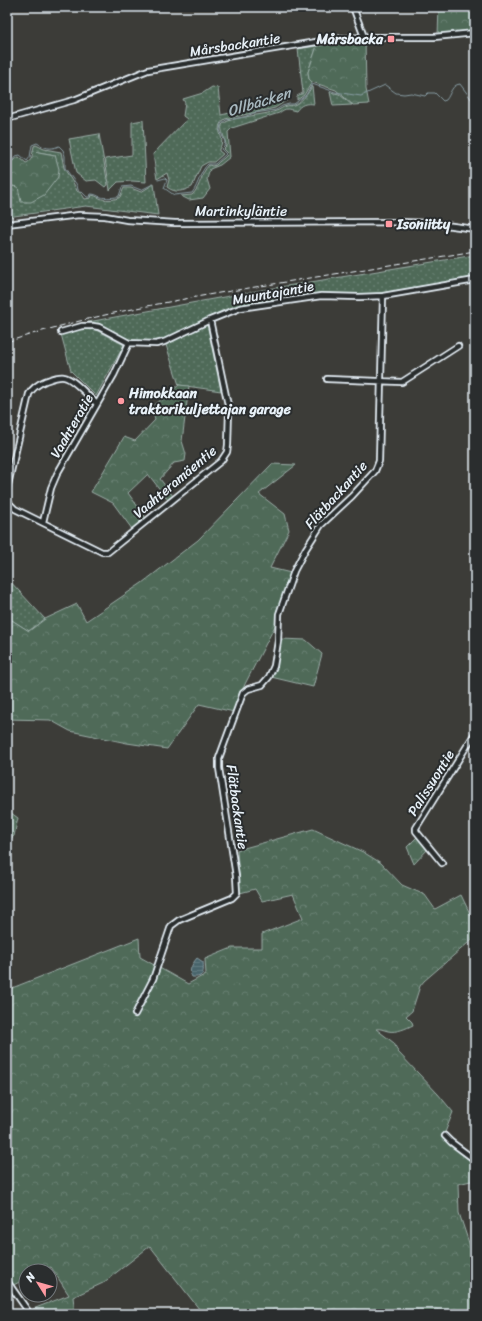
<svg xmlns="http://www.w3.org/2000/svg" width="482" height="1321" font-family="Sriracha,sans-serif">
  <defs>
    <pattern id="grass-dots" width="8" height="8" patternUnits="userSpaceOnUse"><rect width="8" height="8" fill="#4f6a59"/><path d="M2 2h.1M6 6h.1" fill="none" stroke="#688072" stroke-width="1.8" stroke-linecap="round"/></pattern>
    <pattern id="forest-crowns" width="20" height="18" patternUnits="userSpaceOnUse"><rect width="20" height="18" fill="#4f6a59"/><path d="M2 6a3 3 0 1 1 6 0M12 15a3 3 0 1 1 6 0" fill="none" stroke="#688072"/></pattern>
    <pattern id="water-rules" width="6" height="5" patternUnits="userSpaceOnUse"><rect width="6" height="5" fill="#48656c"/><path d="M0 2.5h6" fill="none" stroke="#627c82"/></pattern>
  </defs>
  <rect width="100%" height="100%" fill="#3c3c38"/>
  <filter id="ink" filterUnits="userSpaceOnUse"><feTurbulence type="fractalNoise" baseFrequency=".025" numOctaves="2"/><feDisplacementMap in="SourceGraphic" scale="8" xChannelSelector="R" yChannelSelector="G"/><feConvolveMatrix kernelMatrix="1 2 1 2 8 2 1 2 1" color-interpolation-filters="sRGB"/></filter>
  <g filter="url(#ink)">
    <path fill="url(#grass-dots)" stroke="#9caea8" d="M317,46l-9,26 1,7 3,3 -8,13 -7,5v-4l6,-3 -5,-44z
      M312,86l2,18c-8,-1 -13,0 -18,7 -9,-2 -9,-4 -17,2l-47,15 -4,4 2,25 -10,8 -10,4 -3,10 3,10 -7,9 -14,2 -8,-4 11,-1c10,-10 8,-21 17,-30l3,1 4,-1c3,-4 8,-6 12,-11l-5,-5 3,-3c0,-7 -6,-15 -4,-21 5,-8 44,-10 54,-14 4,-1 6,-4 11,-5 3,-1 6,0 9,-2 7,-4 12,-10 16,-18z
      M212,87l6,1 3,27 66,-15 -12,8 -50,11c-14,10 3,18 -6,30v2l4,3 -9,8h-6l-7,4 -9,21c-9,4 -16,7 -25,0l2,-7 -2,-7 -10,6 -4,-25 34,-35 -4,-3 2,-13 -2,-4 20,-6z
      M330,92l9,2 13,11 -19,1z
      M143,120l3,62 -14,-1 -14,1 -8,8 -5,-31 27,-4v-33z
      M99,134l9,51 -3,2 -9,-7 -10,1 -10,-8 -7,-34z
      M36,145l8,4 17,3 3,16 11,18 2,5 4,2 4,6 6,-1 1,-3c5,1 7,3 10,4 6,1 13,1 18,-2l4,-9h7l10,4 13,-8 4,31 -72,-9 -79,11v-32l11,2 37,-32 -22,-4 1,-5z
      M475,255v22l-100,17 -56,-1 -77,12 -16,4 -64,31 -8,2 -24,-2 -29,-15 -13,-3 174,-32z
      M207,324l14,67 -42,-6 -13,-40z
      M83,328h9l32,17 -28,51 -25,-25 -10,-37z
      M7,578l38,41 -16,12 -22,-14z"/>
    <path fill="url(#forest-crowns)" stroke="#9caea8" d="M439,7h36v25l-37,3z
      M365,39l1,50 3,15 -16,1 -17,-15 -24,-8 -3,-3 -1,-7 9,-26 20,-4z
      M33,151l22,4 4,14 -1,8 -14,18 -13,7h-10l-3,-15 -11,-2c0,-10 0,-24 12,-28l7,6c6,-2 6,-7 7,-12z
      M179,385l10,1 -7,55 4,13 -1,7 -11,2 -14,16 13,17 -5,4 -20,-26 -20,19 18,25 -14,11 -19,-26 -22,-11 33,-55 11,4 20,-21 -4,-12z
      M272,464l24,1 -37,29 26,20 4,16 -19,38 21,5 -15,42 1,7 -32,62 -11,28 -35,-8 -32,45 -40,-6 -57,-12 -20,-11 -43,-1v-102l22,14 16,-12 32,-15 9,17 56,-38 56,-43z
      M281,639l25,1 16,14 -9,33 -42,-10 5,-11z
      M7,810l11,8 -4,18 -7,5z
      M313,829l50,23 18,11 21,22 23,10 10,14 26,-14 14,29v13l-51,44 -4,5 -8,25 -6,5 6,6 1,3c-6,3 -17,8 -25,6 -5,-1 -7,-3 -12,-2l18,14 4,9 40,42 15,18 -9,23 31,26v19l-17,4 1,29 13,39 3,1v61h-272l-53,-68 -47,37 -30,14 2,17h-39l-3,-5 36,-14 -18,-28 -10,4h-15v8l-19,9v-298l132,-52 1,19 48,27 18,-10 -1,-15 27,-11h30v-14l41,-16 -10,-24 -31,7 -7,-12 -15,4 -3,-43z
      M418,836l10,13 -14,15 -7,-17z"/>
    <path fill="url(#water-rules)" stroke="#889da4" d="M197,958l6,4c1,10 1,16 -11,15 -4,-6 0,-13 5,-19z"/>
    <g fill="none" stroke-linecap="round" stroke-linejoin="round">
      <path stroke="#889da4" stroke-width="1" d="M7,167l9,-11 4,-1 7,6 3,-4 2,-12 5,-2c8,5 13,7 22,3l4,4 2,6v12l12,17 1,5 4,2 5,5h3l1,-3c5,0 6,2 10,3 3,1 15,1 18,-1l3,-9 9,-1 10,4 12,-6
        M158,180l7,-2 2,2 -3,8 10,7 18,-2c7,-9 8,-22 16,-29h7l11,-10 -5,-5 3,-3 1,-4 -5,-12 1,-6 5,-4 18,-3 10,-4 22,-3 6,-4 7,-2h5l12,-9 6,-11 23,8 26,4 24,-11 11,8 8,1 7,-1 14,3 3,-3h7l8,8 3,-1c5,-6 5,-15 14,-16l15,20"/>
      <defs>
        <path id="minor" d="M353,7l11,30
          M7,119l67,-19 74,-30 186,-31 30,-2h70l41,-4
          M7,224l72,-9 26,1 22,4 48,3 224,-1 31,1 45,6
          M61,332l21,-6h11l6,1 30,16 27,1 8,-2 46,-22 30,-12 81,-12 38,1 24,-1 92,-16
          M327,379l75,3 56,-36
          M7,489l22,-95c4,-7 9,-10 16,-13 6,-2 13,-5 19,-4 9,1 25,20 33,27
          M7,501l8,8 87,43h6l113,-91 6,-9 1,-7 1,-35 -19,-90
          M43,522l8,-34 6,-14 57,-99 15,-32
          M442,863l-26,-32v-3l59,-95
          M135,1014l18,-35 18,-53 8,-6 53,-22 5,-5 -1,-17 -17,-108v-10l24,-65 5,-4 14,-4 7,-8 5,-11 4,-25 1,-27 15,-43 11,-21 16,-25 31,-29 23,-25 4,-10 4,-165
          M445,1136l6,6 24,18
          M7,1281l23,33"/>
      </defs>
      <use href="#minor" stroke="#e8f1f8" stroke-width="8"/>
      <use href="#minor" stroke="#2a2d2e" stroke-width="4.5"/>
      <path stroke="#e8f1f8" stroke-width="1" stroke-dasharray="6 3" stroke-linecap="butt" d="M7,342c75,-25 152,-39 230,-52 79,-13 159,-26 238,-39"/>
    </g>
  </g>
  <g fill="#ff9aa2" stroke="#2a2d2e" stroke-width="1.5">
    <rect x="387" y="35" width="8" height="8" rx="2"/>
    <rect x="385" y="220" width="8" height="8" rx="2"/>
    <circle cx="121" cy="401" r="4"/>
  </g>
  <g text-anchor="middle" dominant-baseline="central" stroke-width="4" stroke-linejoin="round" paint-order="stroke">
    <g font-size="14" font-weight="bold" fill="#e8f1f8" stroke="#2a2d2e" text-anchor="start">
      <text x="383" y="39" text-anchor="end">Mårsbacka</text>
      <text x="397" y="224">Isoniitty</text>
      <text x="129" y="393">Himokkaan<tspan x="129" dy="16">traktorikuljettajan garage</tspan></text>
    </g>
    <g font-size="14" fill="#e8f1f8" stroke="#2a2d2e">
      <text transform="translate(235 45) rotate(-9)">Mårsbackantie</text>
      <text x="241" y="211">Martinkyläntie</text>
      <text transform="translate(273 293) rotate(-10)">Muuntajantie</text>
      <text transform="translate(72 426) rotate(-60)">Vaahteratie</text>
      <text transform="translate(175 482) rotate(-40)">Vaahteramäentie</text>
      <text transform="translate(336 495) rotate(-48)">Flätbackantie</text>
      <text transform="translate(431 783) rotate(-58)">Palissuontie</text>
      <text transform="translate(237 807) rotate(82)">Flätbackantie</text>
    </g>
    <g font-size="15" font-style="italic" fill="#a8b9c0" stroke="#2a2d2e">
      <text transform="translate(259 102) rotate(-17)">Ollbäcken</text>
    </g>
  </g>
  <rect width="482" height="1321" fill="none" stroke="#2a2d2e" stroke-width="24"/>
  <rect x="12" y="12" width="458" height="1297" fill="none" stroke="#e8f1f8" stroke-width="1.5" filter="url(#ink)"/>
  <g transform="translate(38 1283) rotate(307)"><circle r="19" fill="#2a2d2e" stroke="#767b7f"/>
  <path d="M0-3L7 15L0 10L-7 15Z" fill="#ff9aa2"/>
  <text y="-6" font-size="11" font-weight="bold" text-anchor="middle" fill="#e8f1f8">N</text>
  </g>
</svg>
